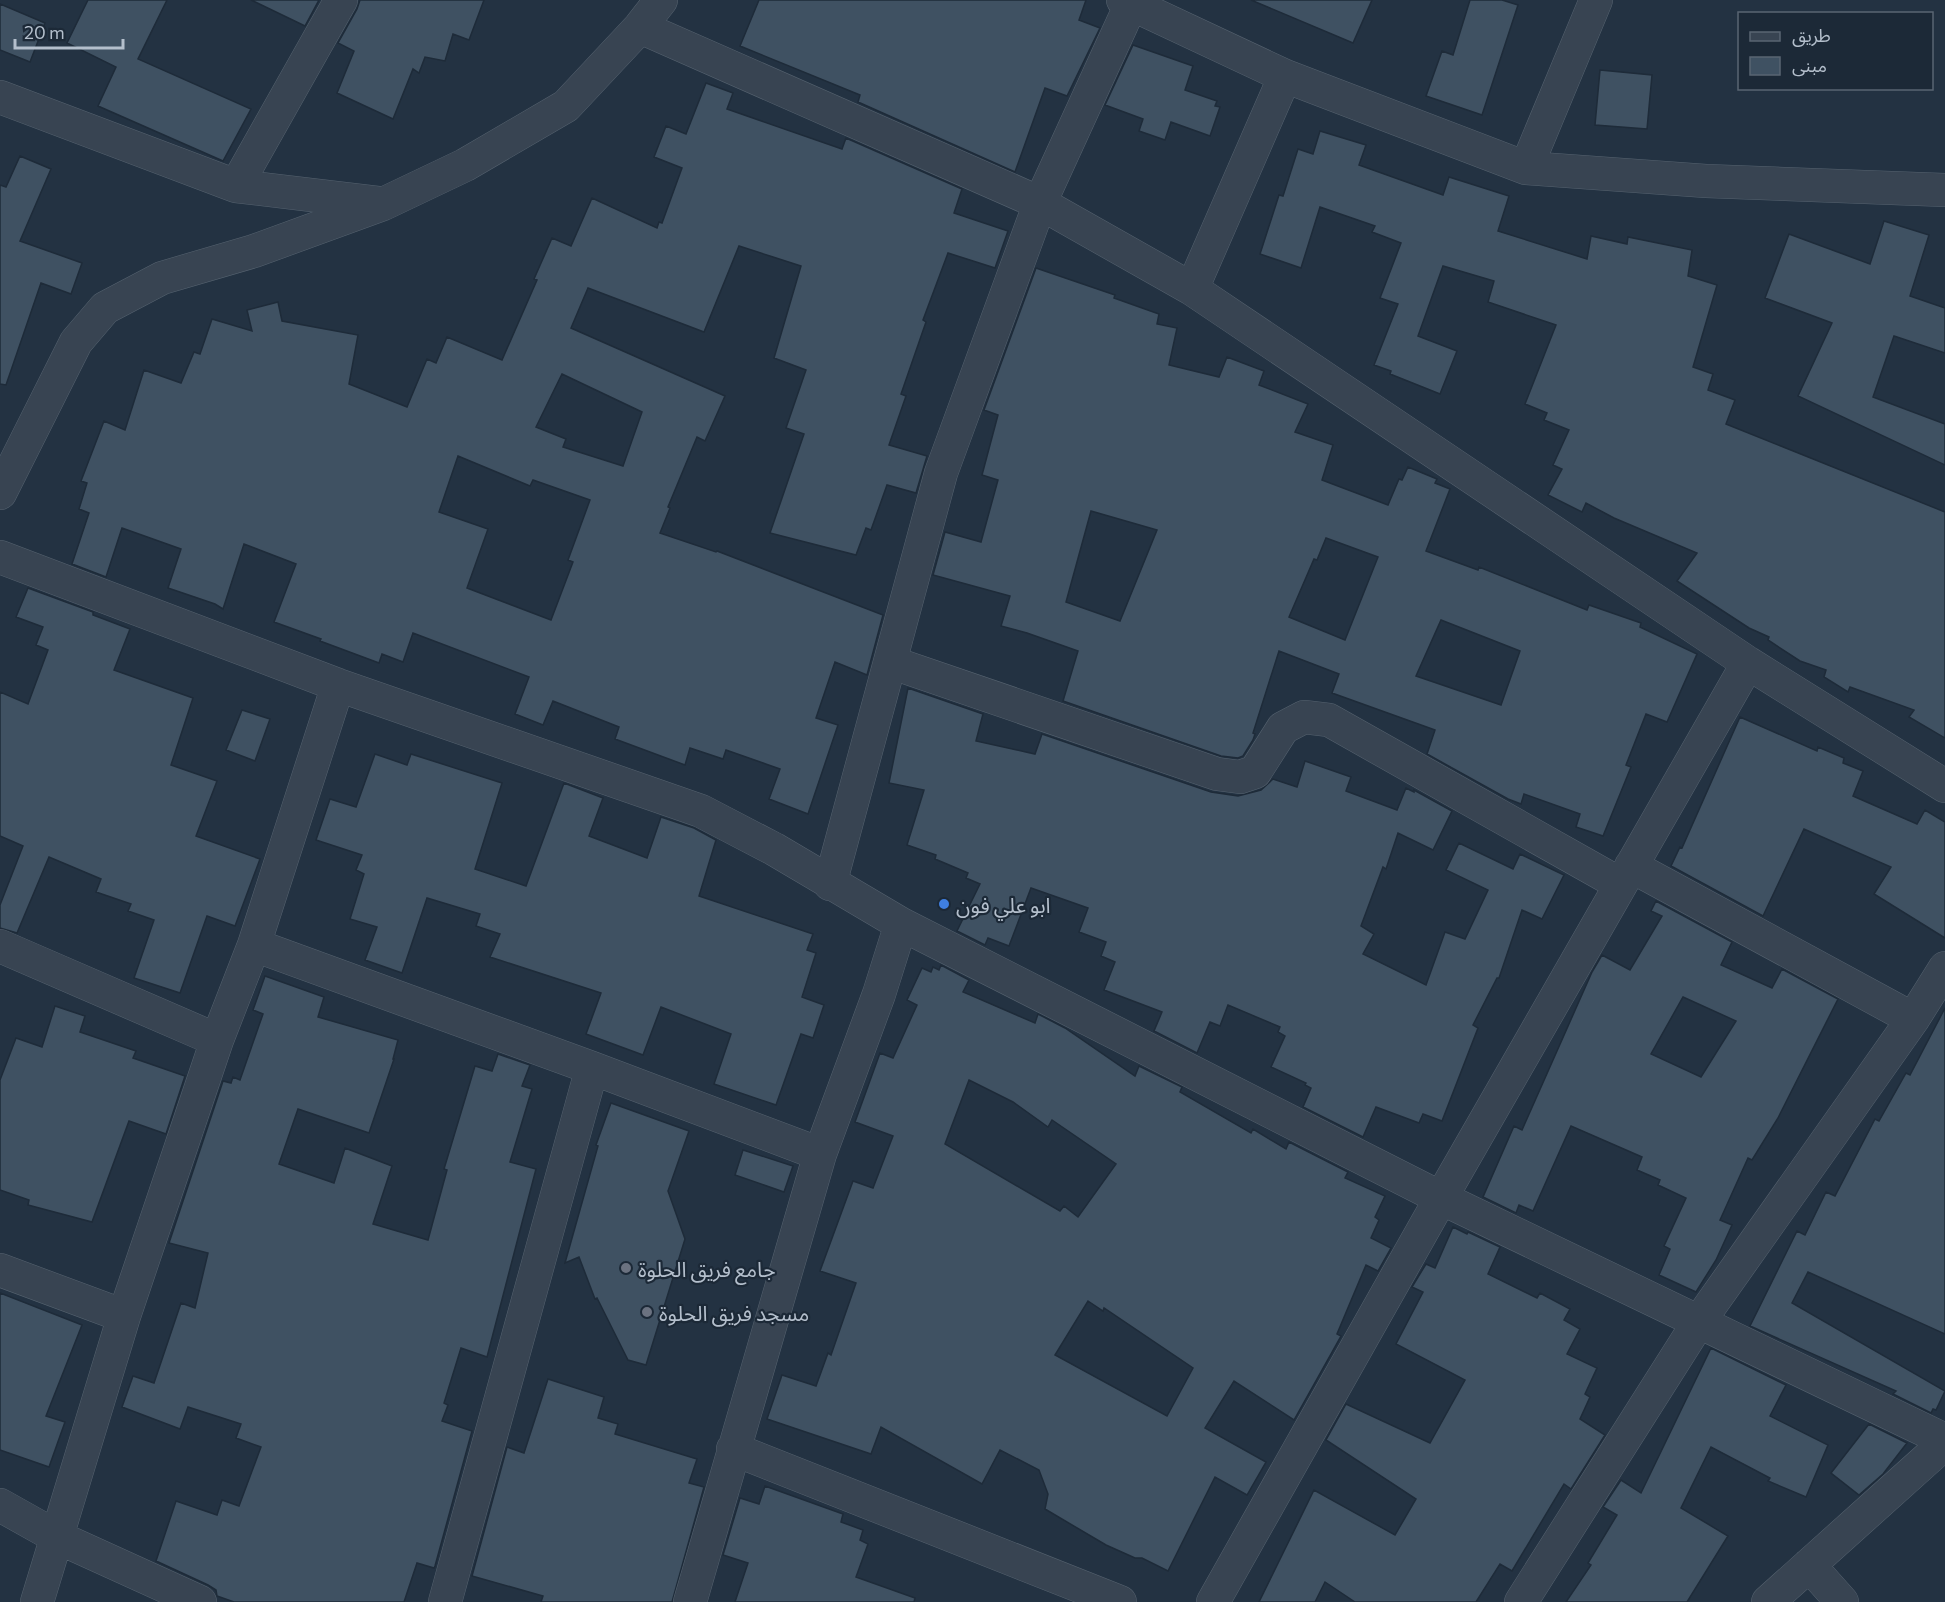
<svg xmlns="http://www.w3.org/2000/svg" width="1945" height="1602" font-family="Commissioner,'Noto Sans Arabic',sans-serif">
  <rect width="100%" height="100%" fill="#233242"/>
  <path fill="#3f5162" stroke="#1e2b39" stroke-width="1.5" fill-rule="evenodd" d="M88,0h79l-29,59 113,50 -28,52 -125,-55 18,-39 -49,-24z
    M251,0h68l-14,26z
    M360,0h124l-15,40 -16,-6 -8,27 -20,-4 -6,16 -6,-4 -20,50 -56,-26 17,-42 -16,-8 19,-34z
    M759,0h327l-7,20 21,8 -33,68 -22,-8 -30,84 -157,-70 2,-7 -120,-49z
    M1251,0h121l-19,43z
    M1470,0h32l16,5 -36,110 -56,-19 16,-45 11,4z
    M0,4l45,19 -15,39 -30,-12z
    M1133,45l60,21 -8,24 32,11 -2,5 5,1 -10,29 -39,-14 -6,18 -26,-9 4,-12 -38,-14z
    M1600,70l52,5 -5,54 -52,-4z
    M706,83l27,10 -6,16 115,40 4,-11 116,51 -8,24 54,18 -13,37 -47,-15 -25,67 3,2 -25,72 5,2 -17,49 38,11 -11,37 -29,-8 -16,45 -5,-2 -10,27 -86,-22 34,-99 -18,-6 20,-58 -32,-12 27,-92 -62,-20 -35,86 -116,-44 -17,40 154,68 -20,45 -8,-4 -29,70 2,1 -10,25 56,19 1,-1 166,64 -16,60 -32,-13 -19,56 22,7 -30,89 -39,-15 11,-30 -54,-19 -3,9 -33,-11 -5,17 -70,-26 4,-12 -66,-26 -10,24 -28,-11 14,-37 -116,-44 -10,29 -21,-8 -3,9 -59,-22 1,-2 -47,-17 22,-58 -52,-20 -21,65 -8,-5 -47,-16 13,-39 -59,-21 -16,49 -34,-13 17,-51 -10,-4 8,-26 -6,-2 23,-60 21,9 19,-60 37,13 13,-31 6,2 12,-35 40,12 -5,-21 31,-8 4,19 76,14 -9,49 58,23 20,-48 9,4 11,-26 55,23 35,-80 -3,-1 18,-41 19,8 21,-48 65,30 2,-6 3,1 20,-55 -28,-11 12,-31 20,8zM562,374l80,38 -19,54 -60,-19 3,-8 -30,-12zM458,456l72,30 3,-6 57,20 -22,60 5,2 -22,58 -84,-32 21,-59 -49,-17z
    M1320,131l46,14 -7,20 84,30 6,-18 60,19 -11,35 89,28 4,-23 36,8 1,-7 64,13 -4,26 29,9 -24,82 20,7 -5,16 27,10 -9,24 219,88v226l-36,-21 5,-7 -64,-23 -2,5 -24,-15 2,-7 -26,-9 -32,-21 1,-3 -20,-9 -72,-47 20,-28 -83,-35 -28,-15 -4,9 -34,-17 14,-26 -9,-4 16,-35 -25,-10 3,-7 -22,-9 31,-79 -68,-23 6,-21 -51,-15 -25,70 39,15 -17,43 -50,-20 1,-3 -17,-6 24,-61 -18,-6 21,-55 -29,-11 3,-6 -55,-19 -19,61 -41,-14 19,-59 4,1 15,-47 15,5z
    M20,156l31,13 -31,72 62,22 -11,31 -30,-11 -35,102 -6,-1v-199l6,2z
    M1884,221l45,14 -19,61 35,12v45l-51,-17 -21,61 72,27v41l-147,-69 34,-73 -67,-25 24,-64 81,30z
    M1036,268l79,27 -1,3 45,16 -2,10 20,4 -8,37 50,12 8,-20 37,14 -5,14 49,19 -13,28 38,13 -11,35 66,25 11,-26 3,1 6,-13 29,12 -2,4 15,6 -24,62 52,19 1,-3 108,43 2,-5 52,18 -1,4 57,27 -30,68 -21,-8 -20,51 5,2 -28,69 -27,-9 4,-13 -56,-20 -3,10 -13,-5 -81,-45 8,-24 -103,-37 7,-19 -60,-23 -26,82 2,1 -2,6 -10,16 -5,2 -17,-2 -158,-55 15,-50 -51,-18 -26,-7 9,-30 -77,-21 12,-43 36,10 17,-62 -16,-5 16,-60 -14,-5zM1091,511l66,19 -37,91 -54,-19zM1326,538l52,19 -33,83 -56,-23 25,-58 3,1zM1441,620l79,31 -19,54 -85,-29z
    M28,588l65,24v3l37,14 -16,41 79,28 -22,67 46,16 -21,55 64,23 -25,67 -28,-10 -27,77 -46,-15 20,-58 -26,-9 3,-7 -35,-12 5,-13 -52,-22 -32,76 -17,-5v-23l23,-59 -23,-10v-144l28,12 20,-54 -12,-5 7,-18 -27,-10z
    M908,688l75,26 -7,27 59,13 7,-20 169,58 27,4 23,-6 12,-11 24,8 8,-26 46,16 -5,14 51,19 9,-22 8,4v-2l38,21 -19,39 -35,-17 -12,36 -3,-2 -22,59 13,8 -11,20 63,31 19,-53 20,7 23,-49 -42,-20 13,-27 54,26 7,-15 44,21 -22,44 -20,-9 -23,68h-2l-24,47 5,3 -36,93 -19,-7 -4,9 -43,-16 -13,30 -60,-30 8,-19 -6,-3 1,-2 -35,-16 14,-31 -7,-4 2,-5 -52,-22 -8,21 -10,-4 -13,31 -43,-22 8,-19 -58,-22 11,-28 -14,-6 5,-14 -27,-10 9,-24 -57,-20 -22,58 -21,-8 -3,7 -28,-14 23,-47 -14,-6 2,-5 -33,-14 1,-4 -29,-10 17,-55 -35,-7z
    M242,710l28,9 -15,42 -29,-11z
    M1740,717l77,34 1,-4 26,11 -1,5 20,8 -10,25 64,28 8,-14 20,12v116l-71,-44 17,-27 -87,-38 -41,87 -92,-50 9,-19 2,1z
    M375,754l32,11 4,-11 91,29 -27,86 51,17 38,-103 39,15 -14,38 58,22 14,-41 33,11 22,12 -17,56 114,38 -6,16 9,3 -14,44 22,8 -11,33 -12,-4 -25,71 -62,-21 17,-50 -70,-27 -18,48 -57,-21 15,-41 -111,-36 10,-23 -24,-8 4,-12 -53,-16 -25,75 -37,-13 12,-33 -27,-8 14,-45 -8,-4 6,-15 -46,-15 14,-41 26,8z
    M1656,901l76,41 -11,23 51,23 10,-19 56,30 -60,119 -26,42 -4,-2 -28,62 12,5 -16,35 -20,32 -37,-17 11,-26 -6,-3 22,-48 -28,-13 2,-5 -23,-10 5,-13 -71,-31 -38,85 -14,-6 -3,8 -33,-16 31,-71 8,4 70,-158 10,-17 28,15 32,-54 -11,-5zM1683,997l53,24 -35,56 -50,-23z
    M941,965l28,15 -6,12 72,31 3,-9 27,14 70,48 4,-10 43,21 -2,5 71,41 2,-4 33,20 3,-7 59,30 -3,6 40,18 -10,21 4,3 -8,18 20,10 -13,23 -12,-6 -29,69 4,2 -47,84 -60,-39 -29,47 61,34 -19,33 -32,-18 -47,94 -26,-13h-7l-29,-13 -61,-36 3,-15 -9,-24 -39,-20 -18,34 -101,-57 -10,27 -104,-35 15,-44 34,11 12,-33 3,2 25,-72 -36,-12 33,-90 20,7 20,-52 -38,-14 25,-69 13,5 24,-53 -10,-5 15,-32 9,4 2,-5 6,3zM969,1080l44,22 35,25 4,-7 64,44 -38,53 -14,-11 -4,5 -115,-67zM1088,1301l15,10 1,-3 89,60 -26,48 -112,-61z
    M265,976l59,21 -6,20 80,23 -5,19h1l-25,74 -71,-24 -19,55 55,19 11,-35 47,18 -19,58 55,16 19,-70 -3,-1 31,-103 17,5 6,-17 32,11 -8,21 10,3 -22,73 26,7 -49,188 -26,-9 -17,55 4,2 -6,16 30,10 -37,135 -1,2 -17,-5 -13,39h-170l-17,-6 -1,-6 -8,-5 -52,-24 20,-60 41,14 5,-15 17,6 22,-59 -25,-9 5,-14 -53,-17 -8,22 -58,-22 11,-31 21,7 27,-80 14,5 13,-55 -39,-10 54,-162 8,2 2,-6 7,3 23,-66 -10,-4z
    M55,1006l30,10 -5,16 56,19 -3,7 52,18 -19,58 -37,-13 -37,101 -64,-17 1,-5 -29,-10v-110l16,-42 26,9z
    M1945,1008v326l-137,-62 -16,31 153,88 -9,19 -3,-1 -2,4 -38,-19 3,-3 -146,-65 47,-95 8,4 21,-43 9,4 40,-77 4,2 27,-48 4,2z
    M611,1103l78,28 -21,60 17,48 -39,126 -18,-5 -31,-62 -2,1 -16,-42 -14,6 33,-117 -2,-1z
    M743,1150l50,16 -9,26 -49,-17z
    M1453,1227l14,7 1,-2 32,15 -12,27 49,24 3,-5 30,16 -6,11 16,9 -13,25 30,14 -12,26 5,3 -10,22 25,16 -34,54 -7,-5 -52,87 -12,-7 -24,38h-121l-30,-20 -10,20h-56l55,-112 81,45 21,-36 -90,-59 20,-36 84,39 35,-63 -69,-36 27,-52 -11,-5 14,-23 9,4z
    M0,1293l82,32 -36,91 19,6 -16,45 -49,-17z
    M1711,1348l75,37 -16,31 58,29 -22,52 -38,-16 2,-3 -59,-31 -30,61 47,28 -41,66h-121l25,-37 -3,-2 29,-48 -14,-8 18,-27 20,13z
    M548,1379l56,18 -6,21 20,6 -3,10 82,25 -8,24 15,4 -32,115h-131l2,-6 -71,-20 35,-129 17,6z
    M1869,1424l38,19 -24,31 -24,21 -28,-22z
    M765,1486l78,28 -2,8 22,8 -3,10 8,4 -12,33 59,21 -1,4h-179l13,-39 -25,-8 17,-57 19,6z"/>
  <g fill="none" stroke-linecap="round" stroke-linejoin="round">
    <defs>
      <path id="minor" d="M1123,0l162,76 241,92 180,13 239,9
        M640,27l400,176 152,86 556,374 197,123
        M0,97l236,89 142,17
        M1526,168l70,-168
        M236,186l105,-186
        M1192,289l93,-213
        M0,493l76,-151 29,-34 57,-30 92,-27 129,-47 82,-39 101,-59 74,-79 21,-27
        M0,557l338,128 363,126 73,38 127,75 540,274 504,242
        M890,662l327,112 23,3 15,-5 28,-44 21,-11 25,3 291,164
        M1631,866l282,153
        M830,884l111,-411 99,-270 93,-203
        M254,945l338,123 228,86
        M0,946l217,94
        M0,1270l124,46
        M733,1449l387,153
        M0,1505l57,32 143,65
        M1809,1565l33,37
        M37,1602l87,-286 93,-276 37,-95 84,-260
        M445,1602l147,-534
        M690,1602l130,-448 59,-160 22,-70
        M1213,1602l228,-404 307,-535
        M1521,1602l177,-279 215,-304 32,-51
        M1768,1602l177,-159"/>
    </defs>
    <use href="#minor" stroke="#55626f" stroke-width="34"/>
    <use href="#minor" stroke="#384452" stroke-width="33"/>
  </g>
  <circle fill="#3f7fe0" stroke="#1c2937" stroke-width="2" cx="944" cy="904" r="6"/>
  <g fill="#6b7280" stroke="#1c2937" stroke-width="2">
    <circle cx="626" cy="1268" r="6"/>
    <circle cx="647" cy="1312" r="6"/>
  </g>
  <g text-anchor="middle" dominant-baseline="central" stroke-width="4.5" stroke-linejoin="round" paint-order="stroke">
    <g font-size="21" fill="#b4bfcc" stroke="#1c2937" text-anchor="start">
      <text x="956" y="904">ابو علي فون</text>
      <text x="638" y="1268">جامع فريق الحلوة</text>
      <text x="659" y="1312">مسجد فريق الحلوة</text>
    </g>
  </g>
  <rect x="1738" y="12" width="195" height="78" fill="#1c2937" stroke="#596573" stroke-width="1.5"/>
  <rect x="1750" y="32" width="30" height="9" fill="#384452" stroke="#596573" stroke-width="1.5"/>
  <text x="1792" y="42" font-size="18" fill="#b4bfcc">طريق</text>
  <rect x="1750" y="57" width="30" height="18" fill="#3f5162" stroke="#596573" stroke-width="1.5"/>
  <text x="1792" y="72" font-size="18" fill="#b4bfcc">مبنى</text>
  <path d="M15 39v9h108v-9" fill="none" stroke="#b4bfcc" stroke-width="3"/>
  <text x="24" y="39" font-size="18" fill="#b4bfcc" stroke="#1c2937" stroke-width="4.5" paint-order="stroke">20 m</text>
</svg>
